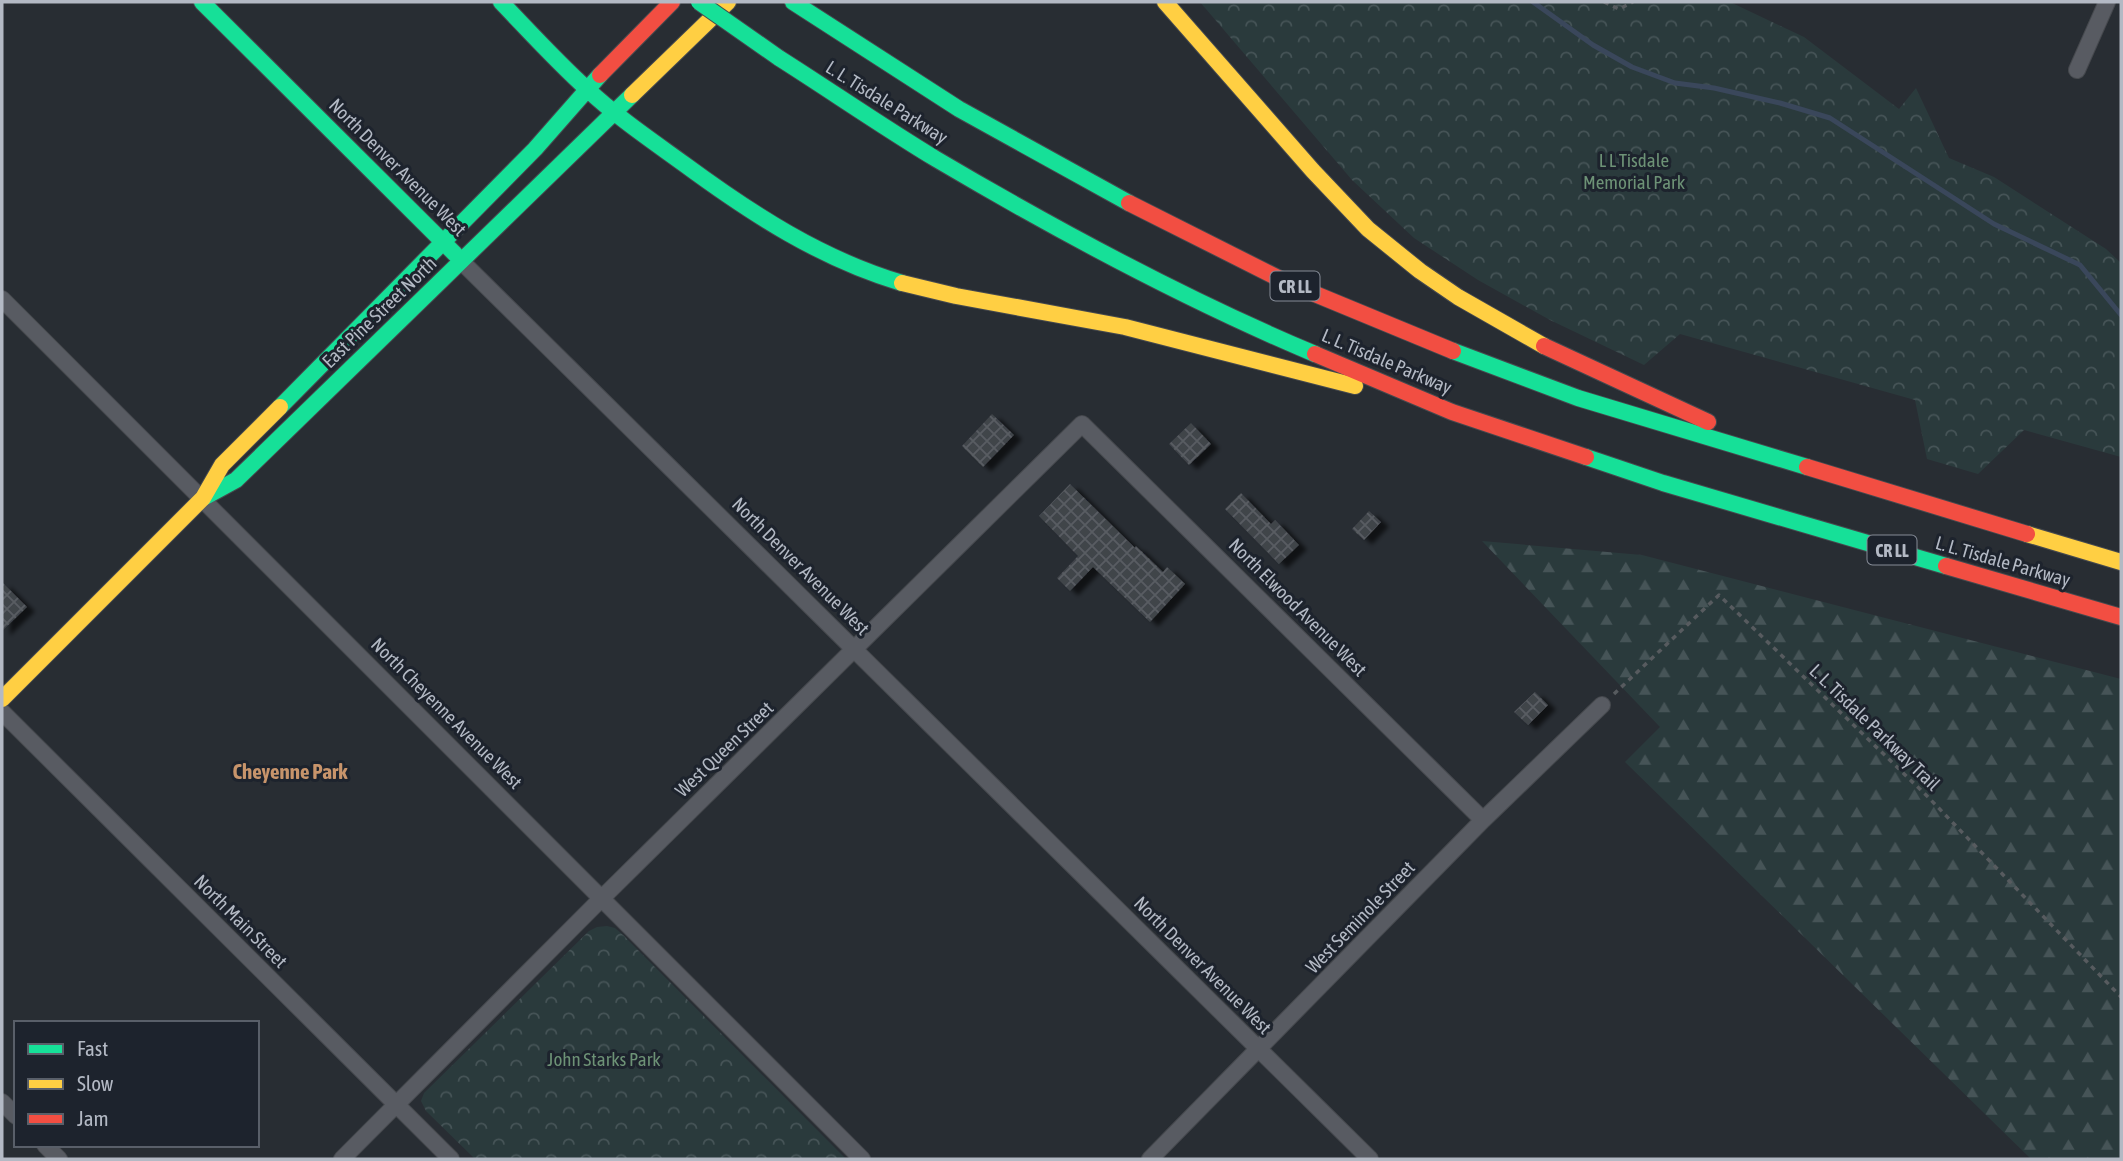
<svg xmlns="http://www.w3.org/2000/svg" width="2123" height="1161" font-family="'Asap Condensed',sans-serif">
  <defs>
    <pattern id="forest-firs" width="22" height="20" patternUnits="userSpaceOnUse" patternTransform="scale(1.75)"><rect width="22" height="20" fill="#2a3a3c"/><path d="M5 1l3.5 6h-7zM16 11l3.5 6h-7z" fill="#465457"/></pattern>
    <pattern id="park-crowns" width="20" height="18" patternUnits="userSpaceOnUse" patternTransform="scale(1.75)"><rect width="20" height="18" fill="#2a3a3c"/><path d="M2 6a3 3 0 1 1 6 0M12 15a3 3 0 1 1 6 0" fill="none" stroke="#465457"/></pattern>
    <pattern id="building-cross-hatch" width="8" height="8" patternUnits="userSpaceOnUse" patternTransform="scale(1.75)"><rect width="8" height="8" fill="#40444a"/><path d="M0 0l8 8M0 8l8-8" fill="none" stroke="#595d62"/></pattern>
    <filter id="shadow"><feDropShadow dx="8" dy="4.5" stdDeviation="2" flood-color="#0009"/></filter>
  </defs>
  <rect width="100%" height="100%" fill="#282d33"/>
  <path fill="url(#forest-firs)" d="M1482,541l160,14 479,124v480h-90l-406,-397 35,-35z"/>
  <path fill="url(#park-crowns)" d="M1200,2h530l74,35 95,72 17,-21 33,70 45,19 112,72 15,14v194l-97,-27 -46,44 -51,-15 -12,-59 -235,-66 -36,31 -94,-45 -72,-40 -64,-42 -62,-58z
    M607,926l8,2 8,7 223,224h-371l-49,-48 -5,-10 3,-8 165,-162 8,-4z"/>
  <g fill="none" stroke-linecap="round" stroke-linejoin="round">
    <path stroke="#3a475b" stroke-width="5" d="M1533,2l60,43 39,22 43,16 39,5 66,15 50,15 164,106 86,41 41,50"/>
  </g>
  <path fill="url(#building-cross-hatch)" filter="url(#shadow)" d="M992,414l22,21 -31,32 -21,-21z
    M1191,423l20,21 -22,21 -20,-21z
    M1070,484l65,64 1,-2 27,26 4,-5 18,17 -35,38 -57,-55 -23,24 -13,-13 21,-22 -39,-40z
    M1241,493l30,31 4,-4 24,25 -20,19 -54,-55z
    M1369,511l12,11 -17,18 -12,-11z
    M2,582l25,25 -25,24z
    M1535,692l13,13 -20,20 -14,-13z"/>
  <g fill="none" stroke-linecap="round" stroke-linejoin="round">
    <defs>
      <path id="street" d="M2077,70l30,-68
        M461,261l909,898
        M2,299l860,860
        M2,712l449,447
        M2,1102l14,14
        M45,1145l14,14
        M342,1159l260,-261 480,-474 401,396
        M1150,1159l333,-339 119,-115"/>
      <path id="fast" d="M202,2l253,252
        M501,2c28,29 56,60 86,87 30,28 64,51 97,75 68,50 137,95 218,119
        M793,2l166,107 170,94
        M779,58c52,33 104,69 157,101 122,72 248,140 379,195
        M1453,351l125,47 229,69
        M280,407l255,-258 65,-74
        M1586,457l77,26 283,83
        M205,497l31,-17 396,-385"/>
      <path id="slow" d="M1165,2l148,169 55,58 52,42 38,26 86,49
        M632,95l96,-93
        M902,283l54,13 169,31 230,59
        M2027,534l94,28
        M2,699l201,-201 19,-33 58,-58"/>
      <path id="jam" d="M600,75l72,-73
        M1129,203l157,79 167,69
        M1544,346l164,76
        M1315,354l137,58 134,45
        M1807,467l220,67
        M1946,566l175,51"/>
    </defs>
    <use href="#street" stroke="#46494e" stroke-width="18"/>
    <use href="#fast" stroke="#46494e" stroke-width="18"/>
    <use href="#slow" stroke="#46494e" stroke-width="18"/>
    <use href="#jam" stroke="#46494e" stroke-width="18"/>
    <path stroke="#575b5f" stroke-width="3.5" stroke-dasharray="5 5" stroke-linecap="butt" d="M1604,2l15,7 14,-7
      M1614,694l105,-99 209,202 193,200"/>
    <use href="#street" stroke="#585b62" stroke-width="16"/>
    <use href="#fast" stroke="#16e098" stroke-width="16"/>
    <use href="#slow" stroke="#ffcf43" stroke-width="16"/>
    <use href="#jam" stroke="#f24e42" stroke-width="16"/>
    <defs>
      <path id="fast-bridge" d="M699,2l80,56"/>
    </defs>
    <use href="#fast-bridge" stroke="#45494f" stroke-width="18" stroke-linecap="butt"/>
    <use href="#fast-bridge" stroke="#16e098" stroke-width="16"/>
  </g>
  <g text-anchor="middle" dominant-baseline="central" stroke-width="6" stroke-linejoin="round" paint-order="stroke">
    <g fill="#1d232d" stroke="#868c97" stroke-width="2">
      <rect x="1270.5" y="271.5" width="49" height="29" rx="5"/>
      <rect x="1867.5" y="535.5" width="49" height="29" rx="5"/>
    </g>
    <g font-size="18" font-weight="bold" fill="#b3b9c4">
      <text x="1295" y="286">CR LL</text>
      <text x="1892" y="550">CR LL</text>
    </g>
    <g font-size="19" fill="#b3b9c4" stroke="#1d232d">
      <text transform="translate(887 102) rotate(32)">L. L. Tisdale Parkway</text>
      <text transform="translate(398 167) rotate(45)">North Denver Avenue West</text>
      <text transform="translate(379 312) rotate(-44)">East Pine Street North</text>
      <text transform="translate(1387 361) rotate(23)">L. L. Tisdale Parkway</text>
      <text transform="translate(2003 561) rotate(16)">L. L. Tisdale Parkway</text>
      <text transform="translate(801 566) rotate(45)">North Denver Avenue West</text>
      <text transform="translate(1298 607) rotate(45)">North Elwood Avenue West</text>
      <text transform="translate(447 713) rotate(45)">North Cheyenne Avenue West</text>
      <text transform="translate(1875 727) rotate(44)">L. L. Tisdale Parkway Trail</text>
      <text transform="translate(724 749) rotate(-44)">West Queen Street</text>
      <text transform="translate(1360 917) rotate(-46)">West Seminole Street</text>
      <text transform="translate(241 921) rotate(45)">North Main Street</text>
      <text transform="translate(1203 965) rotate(45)">North Denver Avenue West</text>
    </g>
    <g font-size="19" fill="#6d9276" stroke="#1d232d">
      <text x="1634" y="160">L L Tisdale<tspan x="1634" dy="22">Memorial Park</tspan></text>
      <text x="604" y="1059">John Starks Park</text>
    </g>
    <g font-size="21" font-weight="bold" fill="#c7946b" stroke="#1d232d">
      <text x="290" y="771">Cheyenne Park</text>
    </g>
  </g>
  <rect width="2123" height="1161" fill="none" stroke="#b3b9c4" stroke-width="7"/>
  <rect x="14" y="1021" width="245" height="126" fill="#1d232d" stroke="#595f69" stroke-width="2"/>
  <rect x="28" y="1044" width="35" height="10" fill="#16e098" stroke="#595f69" stroke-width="2"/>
  <text x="77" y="1056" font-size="21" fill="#b3b9c4">Fast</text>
  <rect x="28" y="1079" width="35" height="10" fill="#ffcf43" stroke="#595f69" stroke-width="2"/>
  <text x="77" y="1091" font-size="21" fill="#b3b9c4">Slow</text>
  <rect x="28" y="1114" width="35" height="10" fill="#f24e42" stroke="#595f69" stroke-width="2"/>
  <text x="77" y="1126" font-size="21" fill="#b3b9c4">Jam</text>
</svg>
